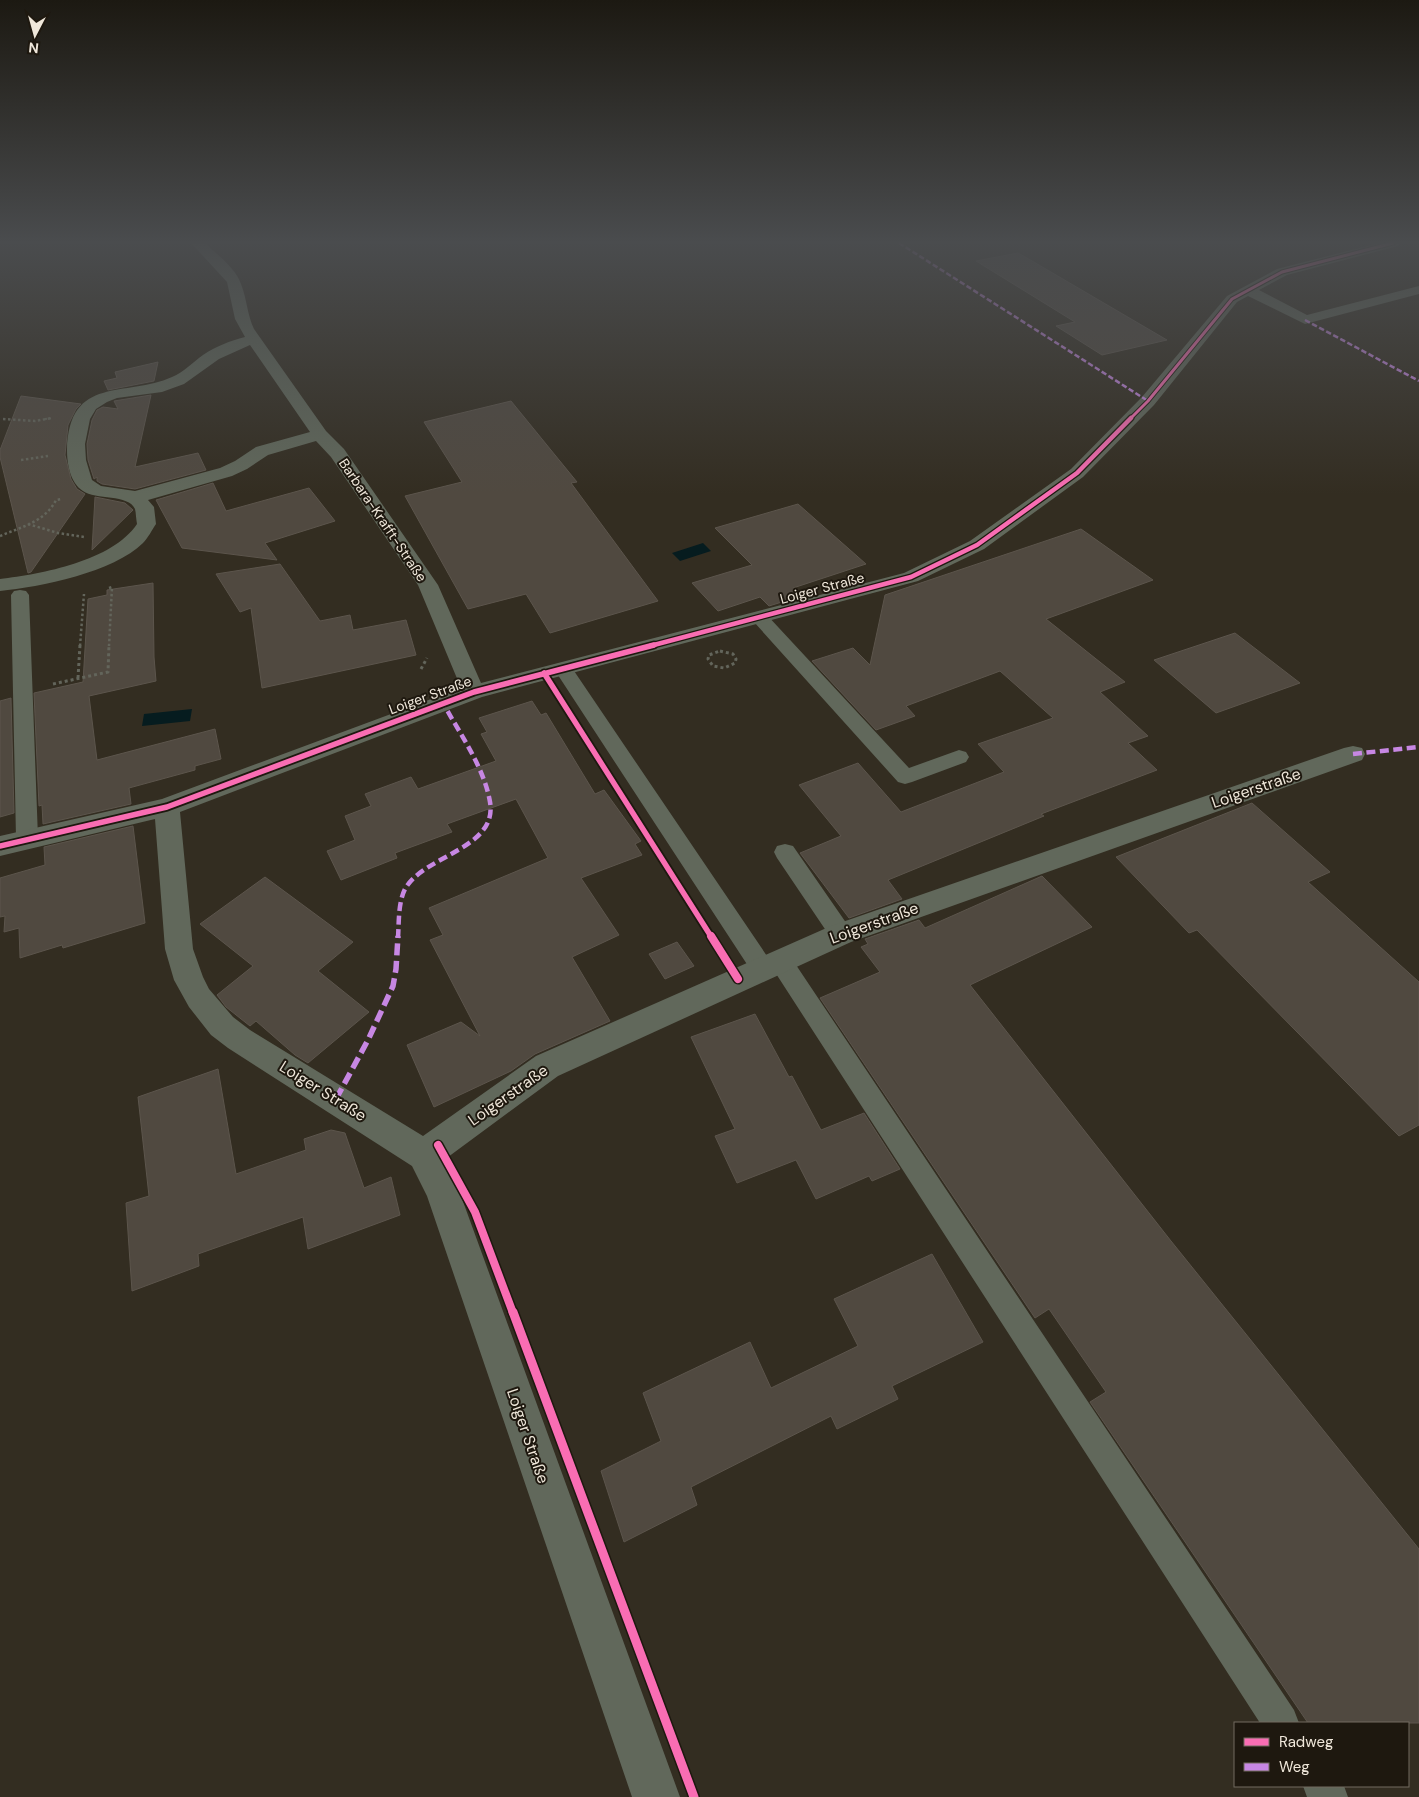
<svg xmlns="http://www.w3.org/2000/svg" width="1419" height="1797" font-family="'DM Sans',sans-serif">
  <rect width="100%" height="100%" fill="#332d21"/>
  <path fill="#061c1f" d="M703,543l8,8 -31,10 -8,-8z
    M192,709l-2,12 -48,5 2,-12z"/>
  <path fill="#504940" stroke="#5c554c" d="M1018,253l9,5 140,82 -65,15 -46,-29 19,-4 -99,-61z
    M158,362l-4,19 -46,9 -4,-9 13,-3 -2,-6z
    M151,395l-16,72 63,-14 8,17 -71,19 -33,-5 -5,-3v-4l-3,2 -6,-19 -1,-16 5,-24 5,-10 6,-3 15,2 -4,-8z
    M21,396l60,8 -5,5 -8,16 -3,30 6,24 6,10 8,5 -54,78 -3,1 -28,-116v-7z
    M511,401l66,81 -6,1 87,118 -108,32 -24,-39 -58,15 -63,-113 57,-14 -38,-60z
    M213,483l13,28 83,-23 26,33 -70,22 12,17 -95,-12 -26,-48z
    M95,497l30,6 8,7 -41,40z
    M798,504l68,60 -73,24 8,8 -32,10 -9,-9 -42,14 -26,-28 60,-18 -37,-37z
    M1081,529l72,51 -107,39 79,63 -25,10 48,44 -20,7 29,27 -116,44 3,2 -156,64 14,19 -53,19 -49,-65 41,-17 -42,-51 59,-22 43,49 103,-40 -26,-28 75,-26 -53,-47 -94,35 9,10 -39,14 -64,-69 41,-13 17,17 15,-70z
    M280,564l40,57 30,-6 3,15 53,-10 10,35 -154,33 -11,-80 -11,4 -24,-38z
    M153,583l1,74 2,24 -67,15 8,64 118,-31 6,30 -26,7v4l-66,18 2,16 -88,20 -1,-19 -3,1 -5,-113 49,-11 5,-83 19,-4v-5z
    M1235,633l65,50 -84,30 -62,-53z
    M11,698l3,115 -14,4v-116z
    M532,701l9,14 5,-2 49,81 9,-4 37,51 -6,3 7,11 -61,23 38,57 -47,22 38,64 -75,33 -24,17 -77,36 -27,-62 54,-23 19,14 -50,-96 13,-5 -14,-27 119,-50 -32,-59 -69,25 5,8 -57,21 2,5 -56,22 -14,-29 28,-11 -10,-24 26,-10 -6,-12 46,-17 7,12 78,-28 -15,-27 6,-2 -8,-14z
    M1252,803l78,69 -22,10 111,100v143l-20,11 -202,-206 -8,3 -73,-76z
    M133,826l12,97 -82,25 -1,-3 -42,13 -1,-30 -15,4 1,-16 -5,1v-39l45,-13 -1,-18z
    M1042,876l50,51 -122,58 201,256 248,308v174h-111l-218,-321 16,-10 -57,-83 -14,9 -215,-320 60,-26 -19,-25 7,-3 -3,-5 54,-19 6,8z
    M265,877l88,65 -35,29 51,41 -61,51 -13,-8 -39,-34 -6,5 -24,-19 -9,-12 36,-29 -53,-42z
    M677,942l17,24 -29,13 -16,-25z
    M755,1014l34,63 3,-1 29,54 43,-17 36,56 -28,12 -3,-5 -53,23 -20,-39 -59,23 -22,-47 20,-7 -44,-92z
    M218,1069l18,105 70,-24 -2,-11 27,-9 14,3 19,55 27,-11 9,38 -92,34 -5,-32 -105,37 1,12 -67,25 -6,-88 23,-7 -11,-99z
    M932,1254l51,88 -91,44 6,13 -61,30 -6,-13 -140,71 6,18 -73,37 -23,-71 60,-30 -18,-48 107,-51 21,46 87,-42 -24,-47z"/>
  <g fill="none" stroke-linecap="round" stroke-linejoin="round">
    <path stroke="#63655b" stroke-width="2" stroke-dasharray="2 2" stroke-linecap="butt" d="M3,419h3
      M45,419l7,-1"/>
    <path stroke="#63655b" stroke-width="2.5" stroke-dasharray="2.5 2.5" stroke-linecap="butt" d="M3,419l32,2 17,-3
      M21,460l27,-4
      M28,524l30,9 26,4
      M0,536c21,-9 45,-14 56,-36l5,-1
      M109,588l3,-1 -3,59
      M80,646l4,-52"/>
    <path stroke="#63655b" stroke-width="3" stroke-dasharray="3 3" stroke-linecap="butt" d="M720,651l13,3 3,5 -1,4 -11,5 -11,-2 -5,-7 1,-4z
      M421,669l6,-11
      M78,678l2,-33
      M53,684l55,-12 1,-27"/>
    <path fill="#61685b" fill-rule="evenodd" d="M20,590l6,1 3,4 9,243 -3,6 -8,2 -8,-2 -3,-6 -5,-243 3,-4z
      M760,613l6,1 143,154 50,-18 7,2 3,5 -3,5 -54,20 -7,2 -7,-2 -144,-160 -3,-4 3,-4z
      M563,663l7,2 199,294 3,-6 8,-3 8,3 506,757 5,13h-39l-487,-754 -3,6 -8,3 -8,-3 -200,-306 2,-4z
      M785,844l8,2 56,81 4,7 -4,7 -8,2 -8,-2 -56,-83 -3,-6 3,-6z
      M1303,1786h41l4,11h-41z"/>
    <path fill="#61685b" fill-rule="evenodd" d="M191,243h14c11,11 31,25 36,41 6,15 6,30 13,45l72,102 18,18 94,136 43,98 423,-110 66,-32 101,-72 71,-72 85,-101 50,-27 102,-26h21l-2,3 -111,29 -28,15 48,25 112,-29v8l-114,30 -57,-28 -11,6 -83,103 -71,72 -99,72 -66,32 -436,116 -302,115 13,137 10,28 6,12 24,28 17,13 173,106 113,-80 295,-130 513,-178 9,-2 9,2 3,6 -3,6 -511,182 -293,134 -114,84 17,36 219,601h-48l-205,-601 -15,-30 -184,-118 -17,-13 -22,-28 -15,-27 -9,-31 -10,-130 -155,37v-20l162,-37 299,-111 -43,-103 -87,-128 -15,-16 -48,14 -21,14 -15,7 -84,24 6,7 2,17c-4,6 -8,14 -13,19 -29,29 -103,44 -143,48v-12c42,-5 112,-18 137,-55 -1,-5 -1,-11 -2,-15 -6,-15 -40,-9 -52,-18 -13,-8 -16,-28 -16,-41 2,-76 59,-52 105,-73 12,-5 21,-15 31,-22 13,-9 27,-14 42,-18l-10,-18 -8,-37zM250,345l60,87 -54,15 -21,14 -15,7 -85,23 -34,-5 -9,-6 -6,-20 -1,-16 5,-25 6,-10 11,-7 10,-4 45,-6 22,-8 35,-25z"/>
    <path stroke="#c787e3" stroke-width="2.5" stroke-dasharray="5.5 2.5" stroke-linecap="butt" d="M899,243l249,158
      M1305,320l114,61"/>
    <path stroke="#c787e3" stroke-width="4.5" stroke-dasharray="9 4.5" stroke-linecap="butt" d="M1353,754l66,-7
      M398,938c1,-15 0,-35 7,-49 19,-34 93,-40 85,-87 -6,-35 -30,-68 -47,-99"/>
    <path stroke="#c787e3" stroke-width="5.5" stroke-dasharray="12 5.5" stroke-linecap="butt" d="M336,1099l32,-59 25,-54 3,-17 2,-33"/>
    <defs>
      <path id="cycleway-far4" d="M1130,419l18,-18 84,-102 50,-27 111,-29"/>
      <path id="cycleway-far3" d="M650,646l261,-69 66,-32 100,-72 54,-55"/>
      <path id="cycleway-far2" d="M544,673l168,265
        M0,846l167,-39 307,-115 180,-47"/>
      <path id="cycleway-far1" d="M711,936l27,43
        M438,1145l37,67 38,101"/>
      <path id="cycleway" d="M513,1312l181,485"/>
    </defs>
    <use href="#cycleway-far4" stroke="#1e180f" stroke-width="5"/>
    <use href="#cycleway-far3" stroke="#1e180f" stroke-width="7"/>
    <use href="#cycleway-far2" stroke="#1e180f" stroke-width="9"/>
    <use href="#cycleway-far1" stroke="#1e180f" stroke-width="11"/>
    <use href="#cycleway" stroke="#1e180f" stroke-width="12"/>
    <use href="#cycleway-far4" stroke="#f96db3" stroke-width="3"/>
    <use href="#cycleway-far3" stroke="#f96db3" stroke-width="4.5"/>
    <use href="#cycleway-far2" stroke="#f96db3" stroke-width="5.5"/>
    <use href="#cycleway-far1" stroke="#f96db3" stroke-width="8"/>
    <use href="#cycleway" stroke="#f96db3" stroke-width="9"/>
  </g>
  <linearGradient id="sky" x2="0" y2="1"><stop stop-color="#1c1912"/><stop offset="0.49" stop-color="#4a4c4e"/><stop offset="1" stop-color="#4a4c4e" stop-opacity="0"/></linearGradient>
  <rect width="1419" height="494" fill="url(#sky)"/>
  <g text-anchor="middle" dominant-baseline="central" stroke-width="4" stroke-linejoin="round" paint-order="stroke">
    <g font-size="14" fill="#efe7da" stroke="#1e180f">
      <text transform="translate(383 520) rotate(56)">Barbara-Krafft-Straße</text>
      <text transform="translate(822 588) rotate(-15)">Loiger Straße</text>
      <text transform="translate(430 695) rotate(-20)">Loiger Straße</text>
    </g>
    <g font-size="16" fill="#efe7da" stroke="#1e180f">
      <text transform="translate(1256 788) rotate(-19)">Loigerstraße</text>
      <text transform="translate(874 923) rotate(-20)">Loigerstraße</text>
      <text transform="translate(323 1091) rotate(32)">Loiger Straße</text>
      <text transform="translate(508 1095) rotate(-35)">Loigerstraße</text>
      <text transform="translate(528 1436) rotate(71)">Loiger Straße</text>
    </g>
  </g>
  <rect x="1234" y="1722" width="175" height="65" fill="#1e180f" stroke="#726b60"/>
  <rect x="1244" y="1738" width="25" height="8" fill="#f96db3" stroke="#726b60"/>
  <text x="1279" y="1747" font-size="15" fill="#efe7da">Radweg</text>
  <rect x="1244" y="1763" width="25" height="8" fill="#c787e3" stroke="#726b60"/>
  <text x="1279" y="1772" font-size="15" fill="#efe7da">Weg</text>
  <g transform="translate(35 35) rotate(186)" stroke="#1e180f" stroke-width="4" paint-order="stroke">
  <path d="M0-4L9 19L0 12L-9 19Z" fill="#efe7da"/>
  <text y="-8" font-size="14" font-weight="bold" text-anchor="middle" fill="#efe7da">N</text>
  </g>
</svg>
